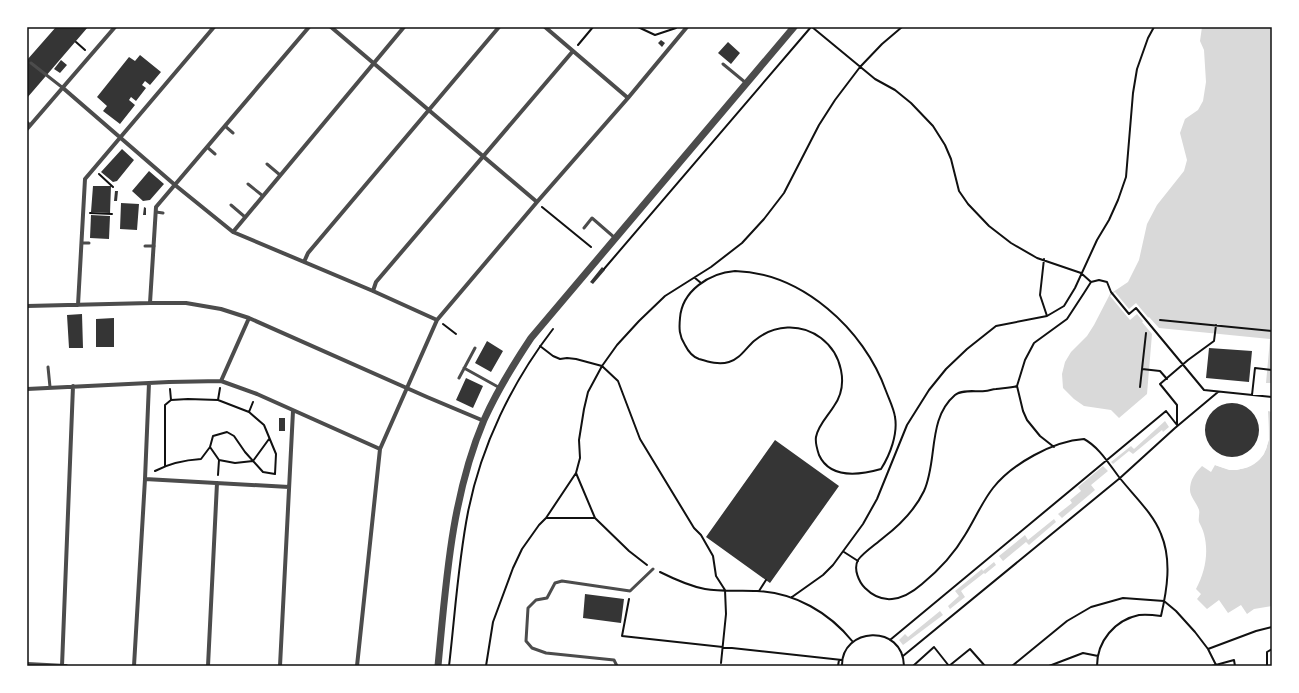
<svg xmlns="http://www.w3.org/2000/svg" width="1299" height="693" font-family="'Fira Sans Condensed',sans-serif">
  <rect width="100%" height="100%" fill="#fff"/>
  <path fill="#d9d9d9" d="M1202,27h70v356h-6l4,-44 -111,-11 -10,-11 -7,5 10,12 -5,60 -28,24 -8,-8 -27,-4 -10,-7 -11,-11 -1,-14 3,-12 6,-10 16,-16 7,-11 16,-31 18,-12 11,-22 8,-36 10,-19 27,-34 3,-11 -7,-27 5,-14 13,-9 5,-9 3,-19 -2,-32 -4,-9z
    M1268,411l4,1v194l-18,3 -7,5 -6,-9 -13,8 -9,-13 -12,9 -10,-10 4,-5 -5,-5c9,-17 13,-36 8,-55 -1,-4 -3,-8 -5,-12 -1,-4 1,-8 0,-12 -2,-7 -9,-13 -9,-20 0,-10 5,-17 12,-24l9,6 4,-7c17,7 37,7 48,-10 1,-3 4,-6 4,-9 3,-11 1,-23 1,-35z
    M1165,421l4,6 -6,5 -1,-2 -29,24 -4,-3 -16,13 -2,-2 20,-16 3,3z
    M1103,466l5,5 -17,14 4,5 -33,28 -4,-4 14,-11 -2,-3 11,-9 -3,-4z
    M1054,519l2,3 -27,23 -3,-3 -23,19 -4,-5 26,-21 3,5z
    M994,562l2,3 -11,9 -1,-1 -23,18 4,6 -15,12 -2,-3 11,-10 -4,-5 27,-22 1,2z
    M940,611l3,4 -40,30 -4,-5 6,-6 3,3z"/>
  <path fill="#fff" d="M1115,292l14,17 7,-6 22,26v1l-9,-11 -4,4 8,10 -16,-19 -7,6 -20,-24z
    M1266,411h2l1,29 -5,14 -5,6 -11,7 -11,3h-8l-14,-5 1,-1 13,4h8l10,-3 11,-7 4,-5 5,-14z"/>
  <path fill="#353535" d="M56,27h32l-61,71v-38z
    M661,40l4,3 -3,4 -4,-4z
    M728,42l12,11 -9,11 -13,-11z
    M140,55l21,17 -11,13 -5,-4 -3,4 4,3 -10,13 -5,-4 -2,3 6,5 -15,19 -17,-13 4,-5 -10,-9 32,-40 6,4z
    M61,60l6,5 -7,8 -6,-4z
    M122,149l12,11 -17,21 -4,1 -12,-10z
    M149,171l15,13 -14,16 -7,1 -11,-10z
    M93,186h18l-1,27 -19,-1z
    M115,191h3l-1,10h-3z
    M121,203l18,1 -2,26 -17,-1z
    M144,207l2,1v7h-3z
    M91,215l19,1 -1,23 -19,-1z
    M602,267l3,3 -12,14 -3,-2z
    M82,314l1,34h-14l-2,-33z
    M114,318v29h-18v-28z
    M487,341l16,10 -12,21 -16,-9z
    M1209,348l43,3 -3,31 -43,-4z
    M466,378l17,8 -10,22 -17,-8z
    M1205 430a27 27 0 1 1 54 0a27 27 0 1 1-54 0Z
    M279,418h6v13h-6z
    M775,440l64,46 -69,97 -64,-46z
    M585,594l39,5 -3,24 -38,-5z"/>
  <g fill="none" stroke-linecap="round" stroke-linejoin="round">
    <path stroke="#111" stroke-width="2" d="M638,27l17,8 21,-7
      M812,27l63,52 20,11 16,13 22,23 12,19 6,14 8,32 9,13 21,22 22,17 26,15 44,15 10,9 8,-2 8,2 4,10 18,22 7,-6 68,82 68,7
      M76,42l9,8
      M578,45l15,-18
      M99,174l14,13
      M542,207l49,40
      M90,213l22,1
      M1044,259l-4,36 7,21
      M604,269l207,-242
      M735,271c67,2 129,58 151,120 3,8 8,18 9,26 3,17 -5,38 -14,52 -21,6 -51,10 -62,-14 -2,-6 -4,-12 -3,-18 2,-12 12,-21 18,-31 15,-21 8,-52 -13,-68 -20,-15 -47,-14 -67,3 -8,7 -14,18 -25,21 -10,3 -20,0 -30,-3 -6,-2 -11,-8 -14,-14 -6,-9 -6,-17 -5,-27 2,-27 29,-45 55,-47z
      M695,278l6,5
      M1160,320l112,11
      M443,324l13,10
      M540,346l13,10 7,3 7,-1 9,1 26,7 16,15 22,58 54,89 7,7 12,21 3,20 9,14 1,24 -5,49
      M1142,369l4,-36
      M1017,386c-7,2 -14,2 -21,3 -4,0 -7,2 -11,2 -9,1 -23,-2 -30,4 -28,24 -17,65 -31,96 -9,19 -24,34 -41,47 -8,7 -19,14 -25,22 -5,9 1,22 7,28 7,7 17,12 27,11 11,-1 22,-8 30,-15 17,-14 32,-30 43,-49 10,-16 17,-33 28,-47 19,-24 60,-47 91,-49 15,8 25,25 35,38 14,18 34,36 42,57 11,26 6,56 0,82 -7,-1 -14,-2 -22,-1 -24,5 -42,26 -42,51
      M1140,387l2,-18 18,2 7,8
      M170,389l1,11
      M1252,395l3,-27 17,2
      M218,400l2,-12
      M249,412l4,-10
      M1177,424v-19l-17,-21 28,-24 26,-19 2,-16
      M210,447l9,13 -1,15
      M1054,447l-14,-11 -13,-16 -4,-9 -6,-25 8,-26 9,-17 33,-24 17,-26 7,-11
      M219,460l16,3 18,-2 16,-22
      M155,471c15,-8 30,-11 46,-12l9,-12 3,-11 14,-4 7,4 11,16 18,20 12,2 1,-20 -12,-29 -15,-13 -31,-12 -30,-1 -17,1 -6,5v61
      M576,473l19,45 34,33 18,14
      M546,518h49
      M844,552l14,9
      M660,572c14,7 29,14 45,17 17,3 35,1 52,2 38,2 72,21 96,51
      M759,591l7,-11
      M792,597l31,-22 10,-10 30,-41 14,-25 30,-74 22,-35 17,-21 21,-20 29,-23 51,-10 17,-10 11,-18 22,-48 12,-20 9,-20 8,-23 7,-84 4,-24 11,-31 6,-11
      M629,599l-7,37 220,24
      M890,640l276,-229 11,14
      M1208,649l48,-18 16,-4
      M903,656l217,-178 55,-50 43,-36
      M449,666c6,-51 9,-103 19,-154 13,-66 44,-130 85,-183
      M486,666l7,-44 20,-54 9,-19 17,-24 7,-7 30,-45 4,-15 -1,-18 5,-31 4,-17 14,-26 15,-21 22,-24 26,-25 46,-29 31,-24 22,-24 20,-26 35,-68 16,-25 25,-33 22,-23 20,-17
      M838,666l1,-6
      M842,666c-1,-39 61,-43 62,0
      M913,666l21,-19 15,19
      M949,666l21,-17 15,17
      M1012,666l55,-45 24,-14 32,-9 41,3 12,10 19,21 13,17 8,16
      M1049,666l34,-13 15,3
      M1212,666l22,-6 1,6
      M1267,666v-14l5,-3"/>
    <path stroke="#4c4c4c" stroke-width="3" d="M31,63l32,25
      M723,64l23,19
      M27,122l3,3
      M225,126l8,7
      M207,147l8,7
      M267,164l13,11
      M248,184l15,12
      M231,205l14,12
      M156,212l7,1
      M584,228l8,-10 23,20
      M82,243h7
      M145,246h9
      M48,367l2,20
      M464,368l36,20
      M459,378l16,-30
      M617,666l-3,-6 -68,-7 -14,-5 -6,-7 2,-33 8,-8 11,-2 8,-15 7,-2 68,10 23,-22"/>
    <path stroke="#4c4c4c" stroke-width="4" d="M331,27l206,175
      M545,27l83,71
      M63,88l112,97 58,47 140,59 64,29
      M27,129l88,-102
      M233,232l171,-205
      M304,262l4,-9 191,-226
      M373,291l3,-9 197,-231
      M150,303l6,-96 153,-180
      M78,305l7,-126 129,-152
      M27,306l123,-3h36l35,6 28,9 178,79 57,24
      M221,381l28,-63
      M27,389l142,-7 52,-1 36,13 123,55
      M145,479l144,8
      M27,664l39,2
      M62,666l11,-280
      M134,666l11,-187 4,-96
      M208,666l9,-183
      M280,666l13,-255
      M357,666l23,-217 57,-129 100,-118 91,-104 59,-71"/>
    <path stroke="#4c4c4c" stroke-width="7" d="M438,666c8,-83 13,-168 46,-246 13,-29 29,-55 47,-82l263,-311"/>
  </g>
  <rect width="1299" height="693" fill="none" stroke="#ffffff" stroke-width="56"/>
  <rect x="28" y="28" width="1243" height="637" fill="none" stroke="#111" stroke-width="1.5"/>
</svg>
